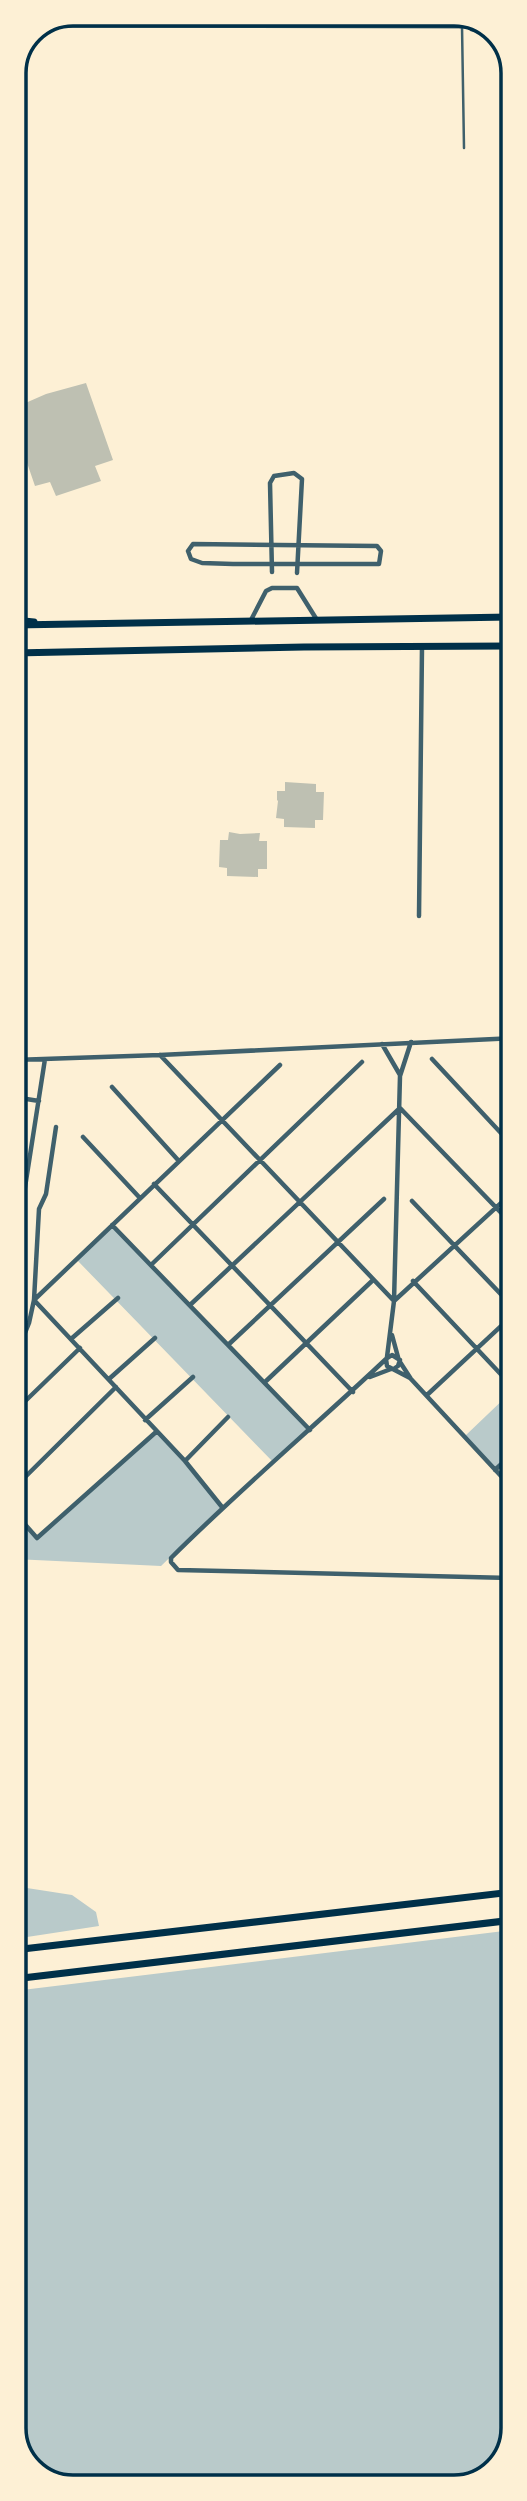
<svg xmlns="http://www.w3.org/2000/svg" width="527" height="2501" font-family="'Times New Roman',serif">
  <rect width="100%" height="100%" fill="#fdf0d5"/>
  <path fill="#b9caca" d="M112,1225l198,205 -36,33 -198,-204z
    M513,1390v62l-18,18 -30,-34z
    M156,1432l29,29 37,46 -61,59 -147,-7v-47l23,26z
    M14,1886l58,9 24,17 3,14 -85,13z
    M513,1930v498l-15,39 -37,19 -395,1 -34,-17 -17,-35 -1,-444z"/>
  <path fill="#bec0b2" d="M86,383l27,77 -18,6 6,15 -45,15 -6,-14 -15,4 -21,-61v-17l32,-14z
    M285,782l31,2v8h8l-1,28h-8v8l-31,-1v-8l-8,-1 2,-17 -1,-1v-9h8z
    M229,832l11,2 20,-1 -1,8h8v28h-9v8l-31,-1v-8l-8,-1 1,-27h8z"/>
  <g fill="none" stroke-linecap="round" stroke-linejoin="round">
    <path stroke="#3f606c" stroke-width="2.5" d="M134,14l133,2 9,7
      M462,26l2,122"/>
    <path stroke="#3f606c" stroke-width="4.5" d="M403,25l12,-11
      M193,544l184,2 4,5 -2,13h-146l-31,-1 -11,-4 -3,-8z
      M272,572l-2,-89 4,-7 20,-3 8,6 -5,94
      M251,620l15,-29 6,-3h25l20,32
      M419,916l3,-269
      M382,1044l18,31
      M160,1055l234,246 119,-109
      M432,1059l81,87
      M14,1060l146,-5 353,-17
      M507,1060l6,6
      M112,1087l66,73
      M14,1097l25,4
      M83,1137l56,60
      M154,1184l199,208
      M412,1201l101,106
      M112,1225l198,205
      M14,1258l31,-199
      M152,1264l210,-202
      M413,1281l97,103
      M190,1305l210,-197 113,117
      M392,1335l6,22
      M71,1339l47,-41
      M228,1345l156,-146
      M387,1357l7,-56 6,-225 11,-34
      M386,1359c-71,67 -146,130 -215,199v4l7,8 335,8
      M14,1360l15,-37 5,-23 5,-91 7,-15 10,-67
      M400,1362l11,17 102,110
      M395,1368l3,-2 2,-6 -8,-5 -6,4 1,7 23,12
      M370,1377l21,-8
      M109,1379l46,-41
      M265,1382l107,-101
      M427,1395l86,-80
      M14,1412l66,-64
      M145,1420l48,-43
      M185,1461l43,-44
      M495,1470l18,-17
      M14,1488l102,-101
      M222,1507l-37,-46 -151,-161 246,-235
      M14,1512l23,26 119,-106"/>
    <path stroke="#3f606c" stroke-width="5" d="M47,25l437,1
      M472,29l23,2"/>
    <path stroke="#003049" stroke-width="7" d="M14,620l20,2
      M14,1950l499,-58
      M14,1979l499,-59"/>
    <path stroke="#003049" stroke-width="7" d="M14,625l499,-8
      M14,653l290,-6 209,-1"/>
  </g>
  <path d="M0 0H527V2501H0ZM73 26H454A47 47 0 0 1 501 73V2428A47 47 0 0 1 454 2475H73A47 47 0 0 1 26 2428V73A47 47 0 0 1 73 26Z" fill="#fdf0d5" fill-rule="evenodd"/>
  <path fill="none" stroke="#003049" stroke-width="3.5" d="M73 26H454A47 47 0 0 1 501 73V2428A47 47 0 0 1 454 2475H73A47 47 0 0 1 26 2428V73A47 47 0 0 1 73 26Z"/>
</svg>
